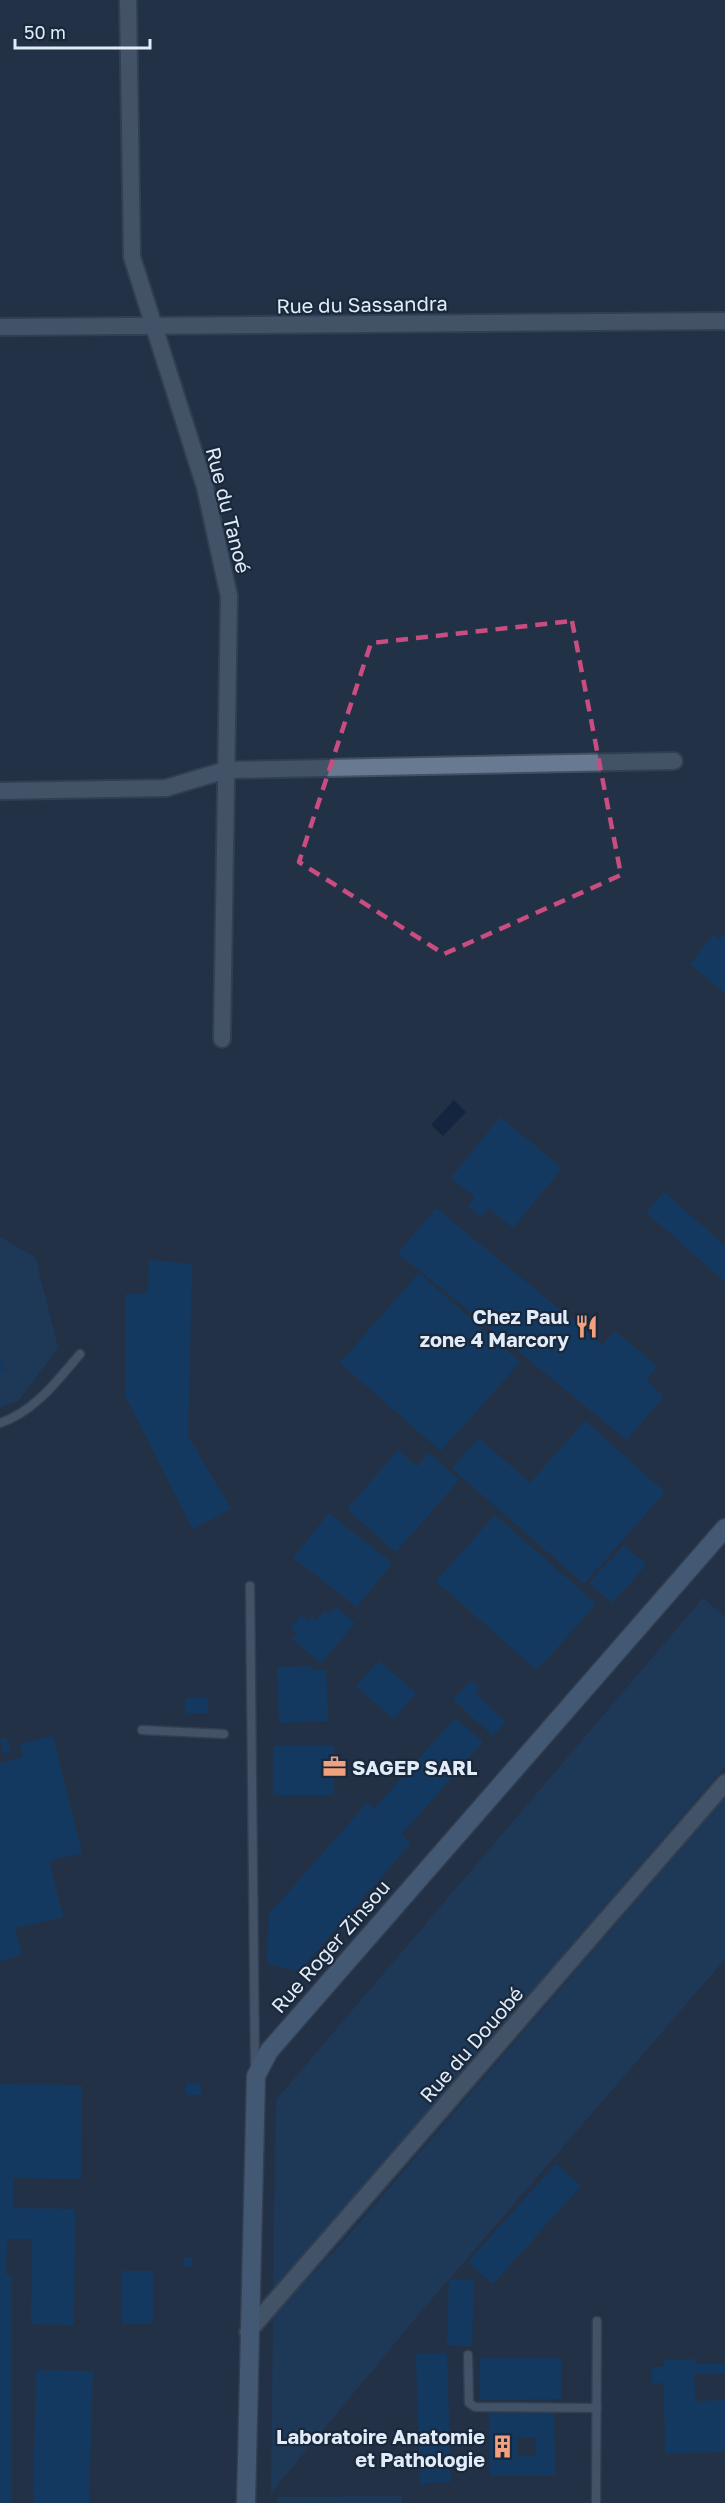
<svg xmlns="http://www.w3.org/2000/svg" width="725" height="2503" font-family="'Golos Text',sans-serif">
  <rect width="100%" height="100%" fill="#223246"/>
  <path fill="#1a4170" d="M0,1237l35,20 23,91 -40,53 -18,6z
    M703,1598l22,19v149l-452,525 3,-191z
    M725,1798v161l-306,355 -148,179 2,-177 66,-70z
    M402,2496v7h-124v-6z"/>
  <path fill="#001839" d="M454,1100l12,12 -23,24 -12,-11z"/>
  <path fill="#044383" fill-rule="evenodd" d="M725,933v60l-35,-29 24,-30 5,5z
    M500,1117l62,51 -49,60 -25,-20 -7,9 -13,-10 7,-10 -24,-19z
    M664,1192l61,54v36l-79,-70z
    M436,1208l167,137 12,-14 42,35 -11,14 18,16 -37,44 -229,-187z
    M149,1260l43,4 -4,172 43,73 -38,20 -68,-133v-102h23z
    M419,1273l101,89 -79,89 -101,-88z
    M0,1353l6,17 -6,2z
    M585,1421l80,71 -81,92 -132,-116 27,-30 51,45z
    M398,1450l19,17 12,-14 30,27 -63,72 -49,-43z
    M329,1513l63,50 -35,44 -64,-49z
    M495,1515l101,89 -59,66 -101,-89z
    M624,1545l22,20 -34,38 -23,-20z
    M336,1607l19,16 -34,40 -29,-24 5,-5 -7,-6 11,-13 6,6 5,-5 4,4 9,-10 5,4z
    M379,1661l37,32 -23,26 -37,-33z
    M311,1666v4h15l2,51 -49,2 -2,-56z
    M472,1680l8,8 -5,5 31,29 -13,14 -40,-37z
    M185,1698h23v15h-23z
    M455,1718l28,24 -82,93 10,8 -112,128 -32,-7 2,-50 98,-111 7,6z
    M53,1736l29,117 -33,8 14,56 -48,11 7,27 -22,6v-198l23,-6 -3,-13z
    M6,1737l5,14 -8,3 -3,-15z
    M273,1746h61v49h-61z
    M186,2083l15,1v11h-15z
    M0,2084l82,1 -1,94 -68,-1v30l62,1 -1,116 -43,-1 1,-85h-25l-1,36h6v228h-12z
    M556,2164l25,22 -88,98 -25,-22z
    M184,2257h8v10l-9,-1z
    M122,2271h31v53h-31z
    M449,2279l25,1 -2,66 -25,-1z
    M447,2353l4,129 -31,1 -4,-129z
    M480,2358h81v41l-81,1z
    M695,2359v5h30v10h-31l1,27 30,-1v52l-60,1 -1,-70 -12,1v-17h12v-7z
    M36,2370l57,1 -4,132h-56z
    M554,2412l1,64h-65l-1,-63zM536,2437v19h-19v-18z"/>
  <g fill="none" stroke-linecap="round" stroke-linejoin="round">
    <defs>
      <path id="lane" d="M0,1423c34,-11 58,-43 80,-69
        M250,1586l5,482
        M142,1730l82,4
        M468,2355l1,48 6,4 122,1
        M596,2503l1,-182"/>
      <path id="street" d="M128,0l4,257 73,230 24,109 -7,443
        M0,327l725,-6
        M0,791l166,-3 60,-18 448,-9
        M248,2332l477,-549"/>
      <path id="secondary" d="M246,2503l10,-427 13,-25 456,-523"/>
    </defs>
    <use href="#lane" stroke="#435061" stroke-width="11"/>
    <use href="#street" stroke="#435061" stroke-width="20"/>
    <use href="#secondary" stroke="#435061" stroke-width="21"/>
    <use href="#lane" stroke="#687a91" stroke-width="8"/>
    <use href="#street" stroke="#687a91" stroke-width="16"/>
    <use href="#secondary" stroke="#6c88ac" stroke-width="18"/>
  </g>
  <path d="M0 0H725V2503H0ZM572,621l49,254 -177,79 -145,-92 72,-219z" fill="#223246" fill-opacity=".55" fill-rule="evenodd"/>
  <path fill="none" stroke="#ca4d82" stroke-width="4.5" stroke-dasharray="12 8" stroke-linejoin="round" d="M572,621l49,254 -177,79 -145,-92 72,-219z"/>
  <defs>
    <symbol id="restaurant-bare" viewBox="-9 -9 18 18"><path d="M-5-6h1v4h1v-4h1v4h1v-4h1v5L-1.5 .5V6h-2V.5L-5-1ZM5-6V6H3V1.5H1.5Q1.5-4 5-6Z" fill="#f1a17d" stroke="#19283b" stroke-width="2.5" paint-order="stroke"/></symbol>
    <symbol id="office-bare" viewBox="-9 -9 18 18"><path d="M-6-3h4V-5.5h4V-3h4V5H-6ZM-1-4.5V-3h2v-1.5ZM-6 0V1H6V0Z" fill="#f1a17d" stroke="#19283b" stroke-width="2.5" paint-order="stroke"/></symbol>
    <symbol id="building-bare" viewBox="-9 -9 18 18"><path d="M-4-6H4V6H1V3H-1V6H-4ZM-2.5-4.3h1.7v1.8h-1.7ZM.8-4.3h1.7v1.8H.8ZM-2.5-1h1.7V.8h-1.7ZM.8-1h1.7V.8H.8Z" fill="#f1a17d" stroke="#19283b" stroke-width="2.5" paint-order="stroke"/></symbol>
  </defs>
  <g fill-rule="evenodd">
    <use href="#restaurant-bare" x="570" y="1310" width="33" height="33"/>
    <use href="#office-bare" x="318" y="1750" width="33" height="33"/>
    <use href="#building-bare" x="486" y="2430" width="33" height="33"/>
  </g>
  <g text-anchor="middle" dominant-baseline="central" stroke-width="4.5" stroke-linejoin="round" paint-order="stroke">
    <g font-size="20" fill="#e2ecf9" stroke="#19283b">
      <text transform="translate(362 304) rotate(-1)">Rue du Sassandra</text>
      <text transform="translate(229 510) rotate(76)">Rue du Tanoé</text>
      <text transform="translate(330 1946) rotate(-49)">Rue Roger Zinsou</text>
      <text transform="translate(471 2044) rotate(-49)">Rue du Douobé</text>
    </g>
    <g font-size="20" font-weight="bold" fill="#e2ecf9" stroke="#19283b" text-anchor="end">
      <text x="569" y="1316">Chez Paul<tspan x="569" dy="23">zone 4 Marcory</tspan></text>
      <text x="352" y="1767" text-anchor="start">SAGEP SARL</text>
      <text x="485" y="2436">Laboratoire Anatomie<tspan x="485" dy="23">et Pathologie</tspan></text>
    </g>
  </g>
  <path d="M15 39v9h135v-9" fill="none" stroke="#e2ecf9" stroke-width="3"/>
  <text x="24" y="39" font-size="18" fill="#e2ecf9" stroke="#19283b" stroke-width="4.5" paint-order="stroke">50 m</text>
</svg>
